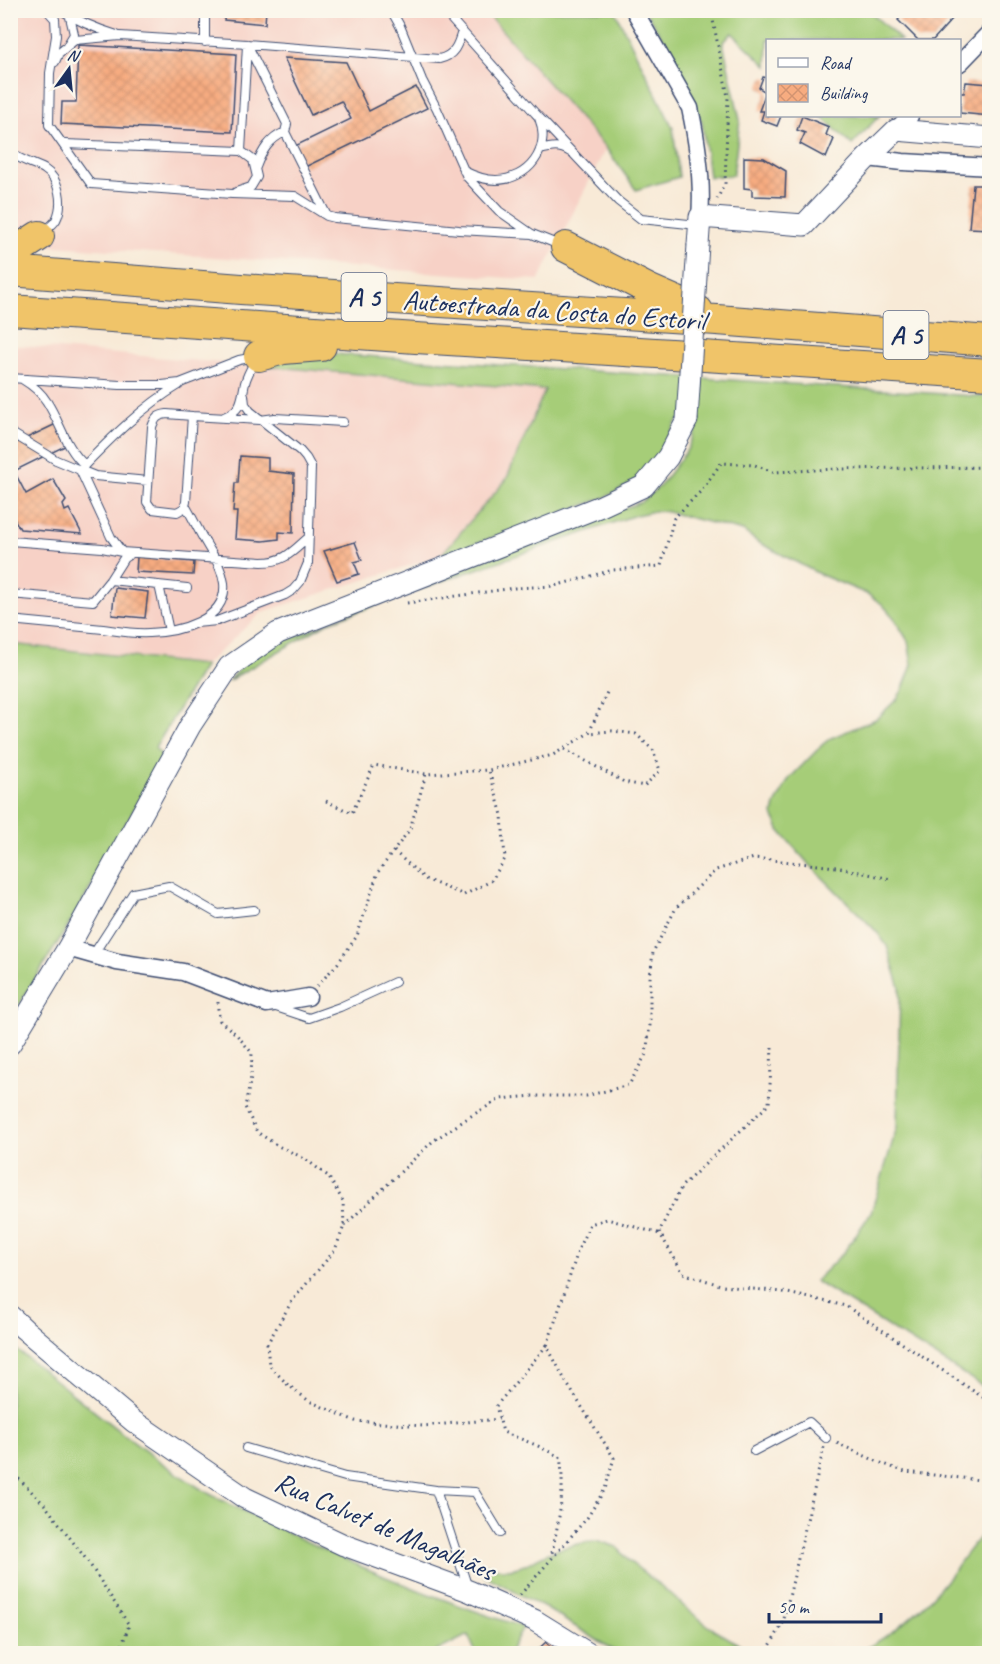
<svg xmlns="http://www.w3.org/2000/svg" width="1000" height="1664" font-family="Caveat,sans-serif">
  <defs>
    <pattern id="building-cross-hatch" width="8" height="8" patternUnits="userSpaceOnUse" patternTransform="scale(1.5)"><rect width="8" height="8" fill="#f7ac80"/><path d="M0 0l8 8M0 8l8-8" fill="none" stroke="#d39471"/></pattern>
  </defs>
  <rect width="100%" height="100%" fill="#fbf7ec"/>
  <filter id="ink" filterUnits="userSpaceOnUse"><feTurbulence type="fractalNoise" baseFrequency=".0167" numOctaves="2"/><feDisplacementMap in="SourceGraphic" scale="12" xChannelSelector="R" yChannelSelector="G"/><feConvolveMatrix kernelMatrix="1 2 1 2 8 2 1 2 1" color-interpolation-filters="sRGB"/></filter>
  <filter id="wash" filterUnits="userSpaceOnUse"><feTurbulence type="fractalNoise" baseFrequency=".008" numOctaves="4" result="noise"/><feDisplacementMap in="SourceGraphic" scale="24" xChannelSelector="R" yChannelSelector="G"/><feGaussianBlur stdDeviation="1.35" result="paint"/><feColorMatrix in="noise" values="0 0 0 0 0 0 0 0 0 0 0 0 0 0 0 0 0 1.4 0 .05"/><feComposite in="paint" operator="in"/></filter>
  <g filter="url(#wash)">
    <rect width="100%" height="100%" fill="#f8ead7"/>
    <path fill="#f7d1c6" d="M10,11h475l121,137 -67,132 -528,-37z
      M10,345l536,45 -40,90 -66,76 -178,56 -57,53 -194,-21z"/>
    <path fill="#a6cd78" stroke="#607e6b" stroke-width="1.5" d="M485,11h130l58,117 6,49 -43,13 -30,-42z
      M645,11h224l32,29h-133l-1,26 -35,-33 -9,10 17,77 -7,55 -24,2 -7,-54 -30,-71z
      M821,116h58l-27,29z
      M319,353l670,44v993l-174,-109 29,-29 27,-39 26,-86 3,-139 -13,-42 -10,-14 -71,-71 -27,-31 -6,-16 2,-9 14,-26 34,-35 8,-6 45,-19 20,-19 6,-9 10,-26 -4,-24 -14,-23 -12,-14 -15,-10 -48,-20 -61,-32 -15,-11 -79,-20h-9l-19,4 -168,57 -139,50 -101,59 24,-26 158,-68 231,-85 19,-16 27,-36 12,-27 -22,-2 -19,37 -23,24 -31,16 -164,58 66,-76 39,-90 -281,-24z
      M11,644l194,21 -50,83 8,9 -84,151 -68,110z
      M10,1345c63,47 122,101 188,142 22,14 46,24 69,35 82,42 168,77 256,105l-14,26h-33l-8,-18 -37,19 -420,-1z
      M989,1527v126h-132c36,-18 67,-44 92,-76 13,-17 24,-35 40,-50z
      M599,1541l18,6 12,14 31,24 27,24 23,18 43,26h-135l-71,-44 -63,-34 3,-10c6,2 12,4 18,4 17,1 29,-11 44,-16 15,-6 34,-11 50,-12z"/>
    <g id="blocks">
      <path fill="url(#building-cross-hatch)" d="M225,10h41l-1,14 -41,-4z
        M907,10h38l8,8 -20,22h-15l-20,-20z
        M78,45l158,9 -4,78 -171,-8 1,-22h14z
        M284,58l62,4 23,49 47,-24 11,21 -122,59 -10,-21 56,-27 -10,-18 -30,14z
        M763,77l5,1v38h13l-4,10 -16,-6 3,-9h-5l7,-19 -7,-4z
        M966,82l24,2v32l-30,-3v-20h4z
        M802,116l27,11 -3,8 8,4 -8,19 -26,-14 5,-11 -8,-3z
        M744,157l20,1 22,13 -1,26 -33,-1v-7l-8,-1z
        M973,185h17v44l-21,-1z
        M58,423l11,21 -55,27 12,23 27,-15 13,22 -3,4 2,6 4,-2 13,25 -62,-5 -10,-17v-66z
        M240,456l28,2v13l26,3 -1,59 -14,-1v7l-16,2 -28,-2 2,-27h-4l2,-29h3z
        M355,542l7,18 -8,2 5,12 -22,7 -13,-30z
        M137,557l57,5 -1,13 -57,-3z
        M115,588l33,4 -3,26 -33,-3z
        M546,1642l11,11h-23z"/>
    </g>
  </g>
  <g filter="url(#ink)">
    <use href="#blocks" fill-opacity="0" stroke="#3c4b70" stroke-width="1.5"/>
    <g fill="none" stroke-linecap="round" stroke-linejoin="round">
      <defs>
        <path id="service" d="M47,10l8,9 1,17 -6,37 -1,52 42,59 141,10 63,2 32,20 8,2 124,12 73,4
          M61,10c18,12 36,19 56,25
          M391,10l9,16 22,54 15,29 30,68 32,34 33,23 30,12
          M443,10l92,103 83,88 23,18 57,6
          M10,11l1,-1
          M205,42v-32
          M68,44l6,-10 -4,-17
          M247,44l40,80 -2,8 41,82
          M55,62l4,-9 16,-13 45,-4 127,8 192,15c15,-3 19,-14 23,-28
          M65,144l176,7 12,9 4,17 -6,10 -15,5
          M540,150c11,-3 20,-5 30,2
          M241,151l6,-106
          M10,152c11,9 23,11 34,17 16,10 20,35 12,51 -3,5 -9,9 -14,13
          M256,167c6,-16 13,-28 29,-35
          M464,171c10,5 21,9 32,9 32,0 56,-31 43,-62
          M10,378l110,7h42l18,-2 59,-23 16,-3
          M22,379c10,6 19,13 25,23 13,20 19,47 38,63
          M167,414l25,2 -6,86 -2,6 -7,4 -25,-3 -5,-7 5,-75c3,-9 6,-12 15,-13z
          M192,416l68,4 15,-2 68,4
          M224,417c19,-8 17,-17 21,-34 2,-8 6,-15 10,-22
          M10,432l46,28 24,10 31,67 11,15
          M148,481l-53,-5 -15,-6c30,-31 62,-63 99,-85
          M10,541l92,7 20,4 140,10c23,0 31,-11 47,-25
          M110,580l77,8
          M159,585l10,46
          M10,594l83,7 17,-21 14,-22 8,-5
          M10,620c31,3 62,6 93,9 15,2 30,5 46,4 28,-1 79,-12 75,-50 -2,-15 -10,-26 -17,-38 -8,-13 -14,-27 -22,-40
          M196,623l21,-2 68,-26 8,-5 7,-8 8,-19 3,-96 -5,-9 -6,-7 -50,-40 -5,-7 -1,-9
          M93,955l40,-62 36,-7 49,28 36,-4
          M273,1006l36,12 31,-11 55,-25
          M246,1448l99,29 91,13 32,98
          M754,1451l55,-29 17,16
          M436,1490l39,2 25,41"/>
        <path id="minor" d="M634,10l56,98c7,33 13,76 10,109
          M960,63l30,-31
          M896,130l14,-14
          M867,158l36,4 87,5
          M68,948l49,14 66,10 84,32 41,-7"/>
        <path id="tertiary" d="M698,245l2,-28 104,8 63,-67 29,-28 94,8
          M10,1044l58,-96 122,-222 39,-59 49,-34 323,-127 43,-20 24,-29 19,-37
          M10,1316l14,13 109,92 112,77 99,47 125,46 65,29 55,34"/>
        <path id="motorway" d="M566,247l84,43 48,21
          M10,251l12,-4 17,-11
          M10,271l231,18 476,31 273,21
          M10,310l406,28 574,36
          M259,356l24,-7 38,-3"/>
      </defs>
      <use href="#service" stroke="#3c4b70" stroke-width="10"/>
      <use href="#minor" stroke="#3c4b70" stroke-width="19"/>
      <use href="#tertiary" stroke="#3c4b70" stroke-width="23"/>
      <use href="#motorway" stroke="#3c4b70" stroke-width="32"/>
      <path stroke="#3c4b70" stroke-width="3" stroke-dasharray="1.5 4.5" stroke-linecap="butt" d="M711,10l17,87 -3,87 -8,15
        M407,603l107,-15 40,-2 59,-16 48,-4 13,-48 28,-28 19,-27 34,2 18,7 64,-3 153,-2
        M564,749l60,33 20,4 16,-15 -6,-20 -18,-17 -24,-3 -23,2
        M326,801l26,12 22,-48 52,9
        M394,851l31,28 39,16 27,-14 14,-22 -3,-44 -13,-45
        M317,986l21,-23 19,-27 21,-64 32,-43 16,-55 63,-4 64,-15 36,-22 19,-43
        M218,1002v7l2,12 16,13 16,19 -1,24 -6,30 12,25 21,14 26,12 24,18 15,25 1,25 -9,24 -43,51 -25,43 2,21 18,19 22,17 46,20 68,5 76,-7
        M772,1047l-3,57 -87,82 -23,46 24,41 40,13 60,6 63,14 144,96
        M344,1226l89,-85 38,-25 29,-17 33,-3h53l43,-11 17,-31 4,-29v-47l3,-26 23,-44 40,-38 38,-12 82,9 55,12
        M547,1345l-51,61 7,26 33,13 24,12c6,37 -2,64 -9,101
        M837,1443l39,18 29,11 85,9
        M10,1470l35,35 44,58 40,62 -10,29
        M520,1595l67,-77 18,-29 9,-31 -48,-76 -19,-36 33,-101 10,-21 17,-5 53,15
        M763,1654l7,-8 13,-23 41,-176"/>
      <use href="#service" stroke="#fff" stroke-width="8"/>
      <use href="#minor" stroke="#fff" stroke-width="16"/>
      <use href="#tertiary" stroke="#fff" stroke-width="21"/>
      <use href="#motorway" stroke="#f0c469" stroke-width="30"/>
      <defs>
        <path id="tertiary-bridge" d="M687,420l11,-175"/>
      </defs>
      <use href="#tertiary-bridge" stroke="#3c4b70" stroke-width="23" stroke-linecap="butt"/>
      <use href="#tertiary-bridge" stroke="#fff" stroke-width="21"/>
    </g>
  </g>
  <g text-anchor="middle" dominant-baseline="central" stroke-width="4.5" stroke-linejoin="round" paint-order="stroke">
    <g fill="#fbf7ec" stroke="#5e6b89" stroke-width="1.5">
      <rect x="341.5" y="273" width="45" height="48" rx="4.5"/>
      <rect x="883.5" y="311" width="45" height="48" rx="4.5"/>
    </g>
    <g font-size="27" font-weight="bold" fill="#1b2f5e">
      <text x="364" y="297">A 5</text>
      <text x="906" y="335">A 5</text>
    </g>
    <g font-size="28" fill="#1b2f5e" stroke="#fbf7ec">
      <text transform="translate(554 310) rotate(4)">Autoestrada da Costa do Estoril</text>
      <text transform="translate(385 1526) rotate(23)">Rua Calvet de Magalhães</text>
    </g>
  </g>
  <rect width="1000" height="1664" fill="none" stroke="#fbf7ec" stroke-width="36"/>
  <rect x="766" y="39" width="195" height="78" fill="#fbf7ec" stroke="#a1a7b3" stroke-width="1.5"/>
  <rect x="778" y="58" width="30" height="9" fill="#ffffff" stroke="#a1a7b3" stroke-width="1.5"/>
  <text x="820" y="69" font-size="18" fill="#1b2f5e">Road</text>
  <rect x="778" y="84" width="30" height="18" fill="url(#building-cross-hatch)" stroke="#a1a7b3" stroke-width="1.5"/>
  <text x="820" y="99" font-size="18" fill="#1b2f5e">Building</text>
  <g transform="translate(69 69) rotate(15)" stroke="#fbf7ec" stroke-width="4.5" paint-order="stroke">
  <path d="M0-4.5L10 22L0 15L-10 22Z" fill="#1b2f5e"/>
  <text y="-9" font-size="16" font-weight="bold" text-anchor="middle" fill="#1b2f5e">N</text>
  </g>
  <path d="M769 1613v9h112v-9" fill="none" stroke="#1b2f5e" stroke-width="3"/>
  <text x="778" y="1613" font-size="18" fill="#1b2f5e" stroke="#fbf7ec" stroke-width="4.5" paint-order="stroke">50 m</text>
</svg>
